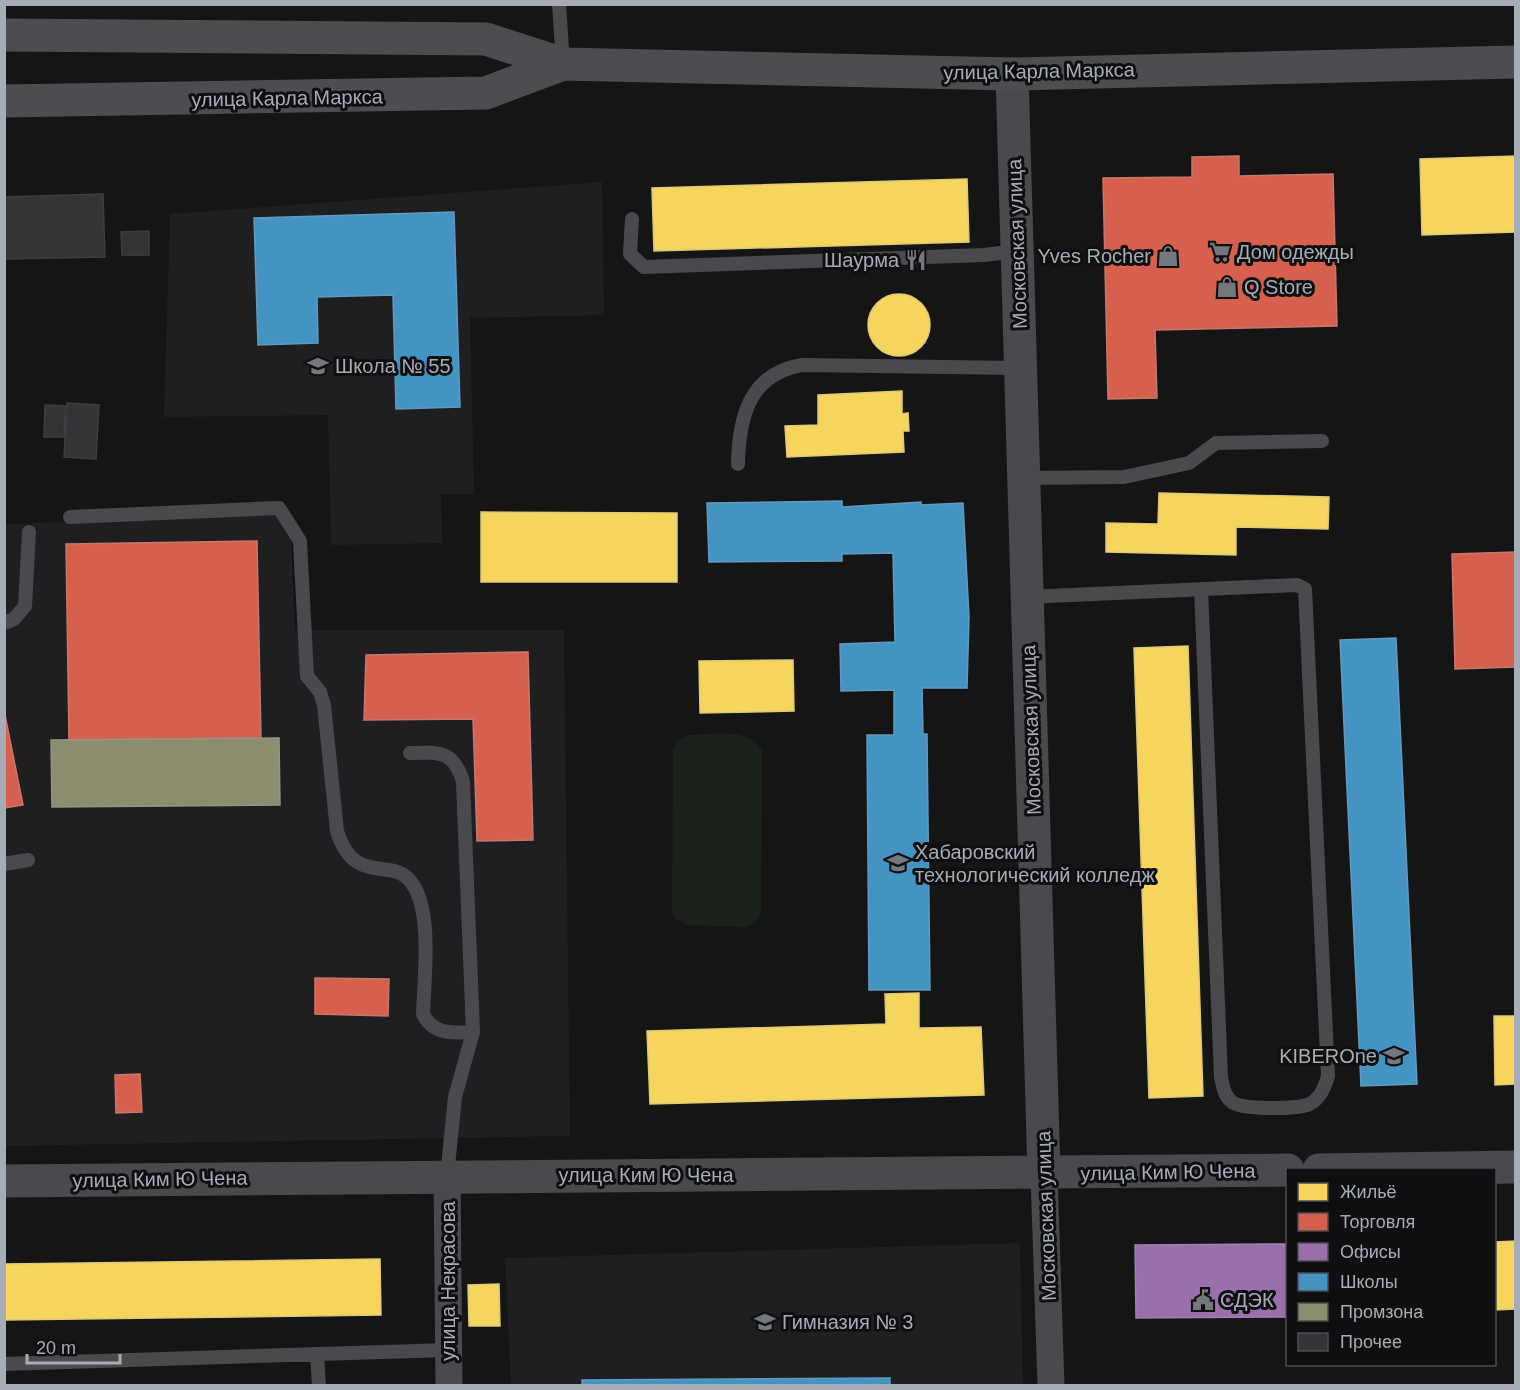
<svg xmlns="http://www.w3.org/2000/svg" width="1520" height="1390" font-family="Arial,sans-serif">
  <rect width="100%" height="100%" fill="#151515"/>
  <path fill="#1f1f21" d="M602,182l2,133 -134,3 4,176h-33l1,49 -111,2 -3,-130 -164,2 6,-203z
    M290,514l5,116h269l6,506 -565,10 -1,-622z
    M1020,1243l3,142h-512l-6,-127z"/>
  <path fill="#1b221c" d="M688,735c23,0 63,-9 74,16l-1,161 -3,7 -11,8 -60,-2 -12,-7 -3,-7 1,-161 3,-8z"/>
  <path fill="#f6d55c" stroke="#dec977" stroke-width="1.5" d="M1516,156v76l-94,3 -2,-76z
    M967,179l2,63 -315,9 -2,-63z
    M868 325a31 31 0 1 1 62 0a31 31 0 1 1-62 0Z
    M902,391v23l6,-1 1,18h-6l1,21 -117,5 -2,-31 33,-1v-30z
    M1159,493l170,4 -1,32 -92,-2v28l-130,-3v-29l52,1z
    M481,512l196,1v69h-196z
    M1188,646l15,450 -54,2 -15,-450z
    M793,660l1,51 -94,2 -1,-52z
    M919,993v35l62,-1 3,68 -334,9 -3,-73 239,-7 -1,-30z
    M1494,1016h22v68l-21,1z
    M1516,1241v68l-22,1v-68z
    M380,1259l1,56 -377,5v-56z
    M499,1284l1,42h-31l-1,-41z"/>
  <path fill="#d6604d" stroke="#c8776d" stroke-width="1.5" d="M1239,156v20l94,-2 4,152 -182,4 2,68 -49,1 -5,-221 89,-1v-20z
    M257,541l4,197 -192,2 -3,-196z
    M1516,552v115l-61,2 -3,-115z
    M528,652l5,188 -56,1 -4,-122 -109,1 2,-65z
    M4,710l19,95 -19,3z
    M315,978l74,1 -1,37 -73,-2z
    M140,1074l2,38 -26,1 -1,-38z"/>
  <path fill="#9970ab" stroke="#9d82af" stroke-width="1.5" d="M1288,1244v73l-152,1 -1,-73z"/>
  <path fill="#4393c3" stroke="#619abf" stroke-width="1.5" d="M454,212l6,195 -64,2 -3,-114 -76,2 1,46 -60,2 -4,-127z
    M842,501v6l79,-5v3l42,-2 6,114 -2,71h-45l1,46h4l3,256h-61l-2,-255h27v-45l-53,1 -1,-47 55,-2 -2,-89 -51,1v7l-133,1 -2,-59z
    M1396,638l21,446 -56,2 -21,-446z
    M890,1378v8h-308v-6z"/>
  <path fill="#8c8c6e" stroke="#949684" stroke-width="1.5" d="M279,738l1,67 -228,2 -1,-67z"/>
  <path fill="#343436" stroke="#3d3e41" stroke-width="1.5" d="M103,194l2,63 -101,2v-62z
    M149,231v24h-27l-1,-23z
    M67,403l32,2 -3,54 -32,-2z
    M45,405l20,1 -1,31h-20z"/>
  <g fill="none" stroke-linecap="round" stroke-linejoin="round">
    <path stroke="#494a4e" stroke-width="14" d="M559,4l4,60
      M632,219l-2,35 14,13 340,-12 33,-4
      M738,464c1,-47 11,-90 64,-99l218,3
      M1024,478l100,-1 65,-14 27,-20 106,-2
      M70,517l209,-9 21,33 7,135 13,16 4,13 13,126c17,56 55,25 74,51 22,27 13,98 12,132 10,21 30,19 50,18
      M1027,597l270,-12 8,4 23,487c-3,11 -9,25 -21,29 -13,4 -65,5 -75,-3 -8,-6 -9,-16 -11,-25l-20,-488
      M4,623l10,-4 11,-13 4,-74
      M410,753c30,-1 44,-2 53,29l10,250 -18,65 -8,79
      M4,864l24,-4
      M317,1354l2,32
      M4,1364l444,-14"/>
    <path stroke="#494a4e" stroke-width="27" d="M1044,1174l7,212
      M447,1176l2,210"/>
    <path stroke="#494a4e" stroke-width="33" d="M1012,74l32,1100
      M1319,1170l197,-3
      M4,1181l1284,-11"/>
    <path stroke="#4b4d50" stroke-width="33" d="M4,35l482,4 77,25 449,10 504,-12
      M4,101l482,-8 77,-29"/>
  </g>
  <defs>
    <symbol id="supermarket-bare" viewBox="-9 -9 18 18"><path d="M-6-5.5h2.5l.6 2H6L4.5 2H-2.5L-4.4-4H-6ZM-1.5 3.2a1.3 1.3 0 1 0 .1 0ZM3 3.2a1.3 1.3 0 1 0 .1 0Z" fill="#73777e" stroke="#0f0f11" stroke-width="2.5" paint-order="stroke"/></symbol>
    <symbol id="shop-bare" viewBox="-9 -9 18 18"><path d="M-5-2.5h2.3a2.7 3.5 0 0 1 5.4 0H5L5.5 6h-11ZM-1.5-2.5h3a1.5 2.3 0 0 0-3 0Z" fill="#73777e" stroke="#0f0f11" stroke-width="2.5" paint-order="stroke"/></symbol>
    <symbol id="restaurant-bare" viewBox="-9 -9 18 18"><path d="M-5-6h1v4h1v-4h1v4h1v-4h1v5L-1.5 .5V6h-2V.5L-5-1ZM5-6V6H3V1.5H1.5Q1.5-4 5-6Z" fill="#73777e" stroke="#0f0f11" stroke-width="2.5" paint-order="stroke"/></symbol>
    <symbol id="school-bare" viewBox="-9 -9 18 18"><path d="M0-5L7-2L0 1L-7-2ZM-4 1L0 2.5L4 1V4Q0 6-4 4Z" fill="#73777e" stroke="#0f0f11" stroke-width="2.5" paint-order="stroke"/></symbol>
    <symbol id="university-bare" viewBox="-9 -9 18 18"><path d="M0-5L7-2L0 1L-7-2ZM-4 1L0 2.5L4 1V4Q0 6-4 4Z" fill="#73777e" stroke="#0f0f11" stroke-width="2.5" paint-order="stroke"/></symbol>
    <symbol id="civic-bare" viewBox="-9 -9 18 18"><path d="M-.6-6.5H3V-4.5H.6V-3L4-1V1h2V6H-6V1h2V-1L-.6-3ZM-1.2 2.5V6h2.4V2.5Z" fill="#73777e" stroke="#0f0f11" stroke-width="2.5" paint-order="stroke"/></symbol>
  </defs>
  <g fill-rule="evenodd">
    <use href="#supermarket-bare" x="1205" y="237" width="30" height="30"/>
    <use href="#shop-bare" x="1153" y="241" width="30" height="30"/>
    <use href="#restaurant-bare" x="901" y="245" width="30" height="30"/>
    <use href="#shop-bare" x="1212" y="272" width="30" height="30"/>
    <use href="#school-bare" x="303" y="351" width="30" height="30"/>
    <use href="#university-bare" x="883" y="848" width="30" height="30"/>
    <use href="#school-bare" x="1379" y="1041" width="30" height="30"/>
    <use href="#civic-bare" x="1188" y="1285" width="30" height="30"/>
    <use href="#school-bare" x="750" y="1307" width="30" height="30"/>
  </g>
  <g text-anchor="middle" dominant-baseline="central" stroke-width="6" stroke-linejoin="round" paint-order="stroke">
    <g font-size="20" fill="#a6acb7" stroke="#0f0f11">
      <text transform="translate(1039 71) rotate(-1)">улица Карла Маркса</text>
      <text transform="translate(287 98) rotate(-1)">улица Карла Маркса</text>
      <text transform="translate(1017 244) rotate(-92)">Московская улица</text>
      <text transform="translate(1031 730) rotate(-92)">Московская улица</text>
      <text transform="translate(1168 1172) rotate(-1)">улица Ким Ю Чена</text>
      <text x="646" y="1175">улица Ким Ю Чена</text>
      <text transform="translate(160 1179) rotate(-1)">улица Ким Ю Чена</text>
      <text transform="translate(1046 1216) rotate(-92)">Московская улица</text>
      <text transform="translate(448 1281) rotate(-90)">улица Некрасова</text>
    </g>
    <g font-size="20" fill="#a6acb7" stroke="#0f0f11" text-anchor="start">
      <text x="1237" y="252">Дом одежды</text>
      <text x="1151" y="256" text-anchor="end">Yves Rocher</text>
      <text x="899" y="260" text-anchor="end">Шаурма</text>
      <text x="1244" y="287">Q Store</text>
      <text x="335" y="366">Школа № 55</text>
      <text x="915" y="852">Хабаровский<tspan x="915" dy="23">технологический колледж</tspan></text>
      <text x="1377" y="1056" text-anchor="end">KIBEROne</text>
      <text x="1220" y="1300">СДЭК</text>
      <text x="782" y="1322">Гимназия № 3</text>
    </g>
  </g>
  <rect width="1520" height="1390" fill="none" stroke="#a6acb7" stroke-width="12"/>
  <rect x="1286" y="1168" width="210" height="198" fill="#0f0f11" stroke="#4b4e53" stroke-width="1.5"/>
  <rect x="1298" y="1183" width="30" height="18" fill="#f6d55c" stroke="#4b4e53" stroke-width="1.5"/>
  <text x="1340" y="1198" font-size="18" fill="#a6acb7">Жильё</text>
  <rect x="1298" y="1213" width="30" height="18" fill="#d6604d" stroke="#4b4e53" stroke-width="1.5"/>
  <text x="1340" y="1228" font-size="18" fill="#a6acb7">Торговля</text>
  <rect x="1298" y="1243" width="30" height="18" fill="#9970ab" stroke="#4b4e53" stroke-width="1.5"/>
  <text x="1340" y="1258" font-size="18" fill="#a6acb7">Офисы</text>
  <rect x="1298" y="1273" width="30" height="18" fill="#4393c3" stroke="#4b4e53" stroke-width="1.5"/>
  <text x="1340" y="1288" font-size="18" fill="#a6acb7">Школы</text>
  <rect x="1298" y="1303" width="30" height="18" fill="#8c8c6e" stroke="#4b4e53" stroke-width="1.5"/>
  <text x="1340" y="1318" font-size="18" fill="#a6acb7">Промзона</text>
  <rect x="1298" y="1333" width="30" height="18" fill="#343436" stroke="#4b4e53" stroke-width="1.5"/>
  <text x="1340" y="1348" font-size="18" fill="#a6acb7">Прочее</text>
  <path d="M27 1354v9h93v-9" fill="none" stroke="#a6acb7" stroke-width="3"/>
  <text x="36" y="1354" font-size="18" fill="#a6acb7" stroke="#0f0f11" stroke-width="4.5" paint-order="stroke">20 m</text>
</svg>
